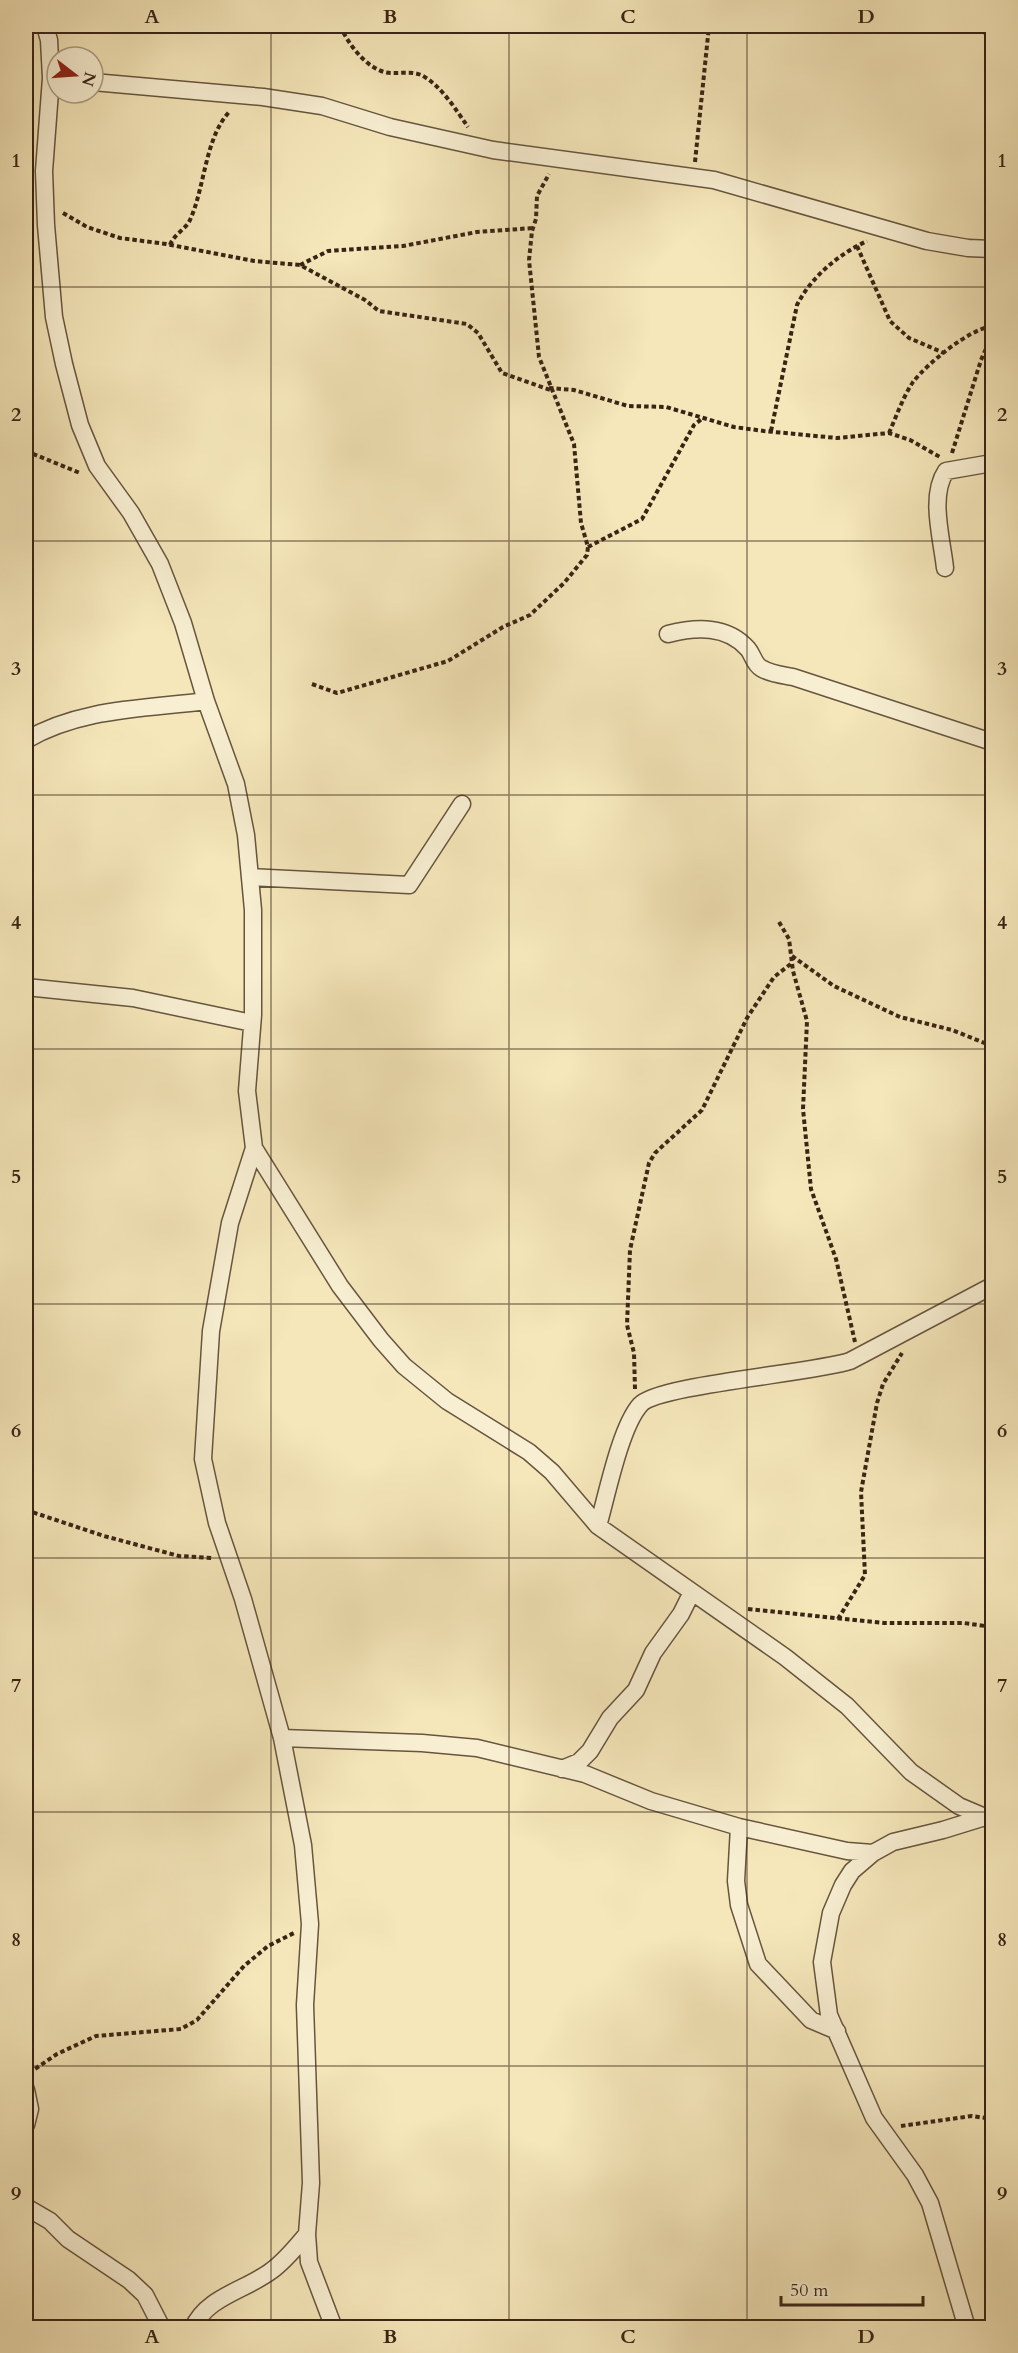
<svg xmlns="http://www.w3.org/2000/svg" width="1018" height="2353" font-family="Cardo,serif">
  <rect width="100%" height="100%" fill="#f5e7ba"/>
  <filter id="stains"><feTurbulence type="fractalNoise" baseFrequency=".00333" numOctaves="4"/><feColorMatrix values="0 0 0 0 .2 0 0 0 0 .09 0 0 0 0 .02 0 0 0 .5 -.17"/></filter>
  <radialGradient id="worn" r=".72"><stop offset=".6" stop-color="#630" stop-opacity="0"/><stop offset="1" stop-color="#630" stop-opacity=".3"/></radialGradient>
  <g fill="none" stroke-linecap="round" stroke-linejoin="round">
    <defs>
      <path id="street" d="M45,26l4,14 2,38 -7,93 2,54 8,92 10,47 16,61 17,41 34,47 29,51 23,59 23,78 30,83 10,51 7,75v105l-6,76 7,57 86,138 41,54 23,26 43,35 82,51 23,20 46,54 187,131 62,49 64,66 48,34 33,14
        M988,26l4,1
        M93,82l170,15 59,9 68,21 103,23 221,30 213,61 41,7 24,1
        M945,568c-3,-29 -16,-72 1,-97l46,-8
        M668,634c28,-7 59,-9 80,15 5,6 6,15 13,19 9,6 22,7 32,9l199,65
        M26,740c55,-32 118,-31 180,-39
        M251,877l158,8 53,-81
        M26,987l107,11 119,25
        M254,1148l-24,75 -19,108 -8,128 14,64 26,76 39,139 21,107 7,79 -5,81 6,178 -4,51 2,28 25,66
        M598,1526c9,-31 22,-98 42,-121 16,-20 174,-32 210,-44l142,-75
        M282,1738l140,5 55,5 108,26 66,27 88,26 108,24 26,2
        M562,1769l17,-7 11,-11 20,-33 26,-28 17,-37 28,-39 11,-22
        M739,1827l-3,54 3,24 19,59 53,56 26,11
        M26,2090l4,19 -4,16
        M26,2207l24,14 18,18 61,41 16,15 17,33
        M193,2328c13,-31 53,-38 78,-57 14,-10 25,-24 36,-37
        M967,2328l-37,-125 -15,-28 -41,-57 -45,-103 -7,-53 9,-49 12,-28 9,-14 21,-18 20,-11 50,-12 42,-13"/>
    </defs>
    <use href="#street" stroke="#67553e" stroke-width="19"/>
    <path stroke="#382415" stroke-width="4" stroke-dasharray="4.5 3" stroke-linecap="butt" d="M340,26c9,18 23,39 44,46 12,3 26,-2 37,3 20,10 35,35 47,52
      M26,94h8
      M695,162l14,-136
      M63,213l24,14 33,11 46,6 88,17 46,4 65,35 14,11 88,13 11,9 24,40 48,17
      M170,245c4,-11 15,-15 20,-25 15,-33 15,-83 40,-109
      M857,246l33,75 19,17 35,15
      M300,265l28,-14 75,-5 74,-14 56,-4
      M549,388l25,2 54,16 38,1 68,20 30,4 73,7 52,-5 21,7 30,17
      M771,431l26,-126c14,-28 42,-51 70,-64
      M889,433c7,-16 14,-36 24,-51 15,-19 55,-52 79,-56
      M26,451l54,22
      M952,453l29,-93 11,-25
      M588,547l54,-28 52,-94 9,-7
      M312,684l25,9 111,-32 55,-34 27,-12 34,-32 23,-28 1,-8 -7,-24 -7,-79 -35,-87 -10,-97 3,-29 4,-12 1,-23 12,-22
      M779,922l10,17 4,32 14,50 -4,88 8,80 25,70 19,83
      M792,956l42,30 66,31 52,13 40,16
      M635,1389l-1,-36 -7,-28 3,-75 19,-87 6,-10 47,-43 45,-92 27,-41 18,-14
      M26,1510l78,26 75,20 33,2
      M748,1609l136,14h80l28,4
      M838,1619l27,-44 -4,-83 16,-89 6,-19 19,-31
      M29,2073l28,-19 39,-18 85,-7 16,-9 47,-54 24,-20 26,-13
      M901,2126l71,-10 20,3"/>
    <use href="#street" stroke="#f8efd2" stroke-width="16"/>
  </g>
  <path fill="none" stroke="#382415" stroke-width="1.5" stroke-opacity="0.55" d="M271,26v2302M509,26v2302M747,26v2302M26,287h966M26,541h966M26,795h966M26,1049h966M26,1304h966M26,1558h966M26,1812h966M26,2066h966"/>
  <rect width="1018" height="2353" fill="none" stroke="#f5e7ba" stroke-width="66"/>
  <g transform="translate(75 75) rotate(107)"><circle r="28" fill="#f8efd2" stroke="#ab9e86" stroke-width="1.5"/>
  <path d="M0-4.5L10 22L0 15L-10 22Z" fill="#8f2418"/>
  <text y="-9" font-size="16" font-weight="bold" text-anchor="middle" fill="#382415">N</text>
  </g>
  <path d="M781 2296v9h142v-9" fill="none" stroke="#382415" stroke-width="3"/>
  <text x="790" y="2296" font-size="18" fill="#382415" stroke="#f8efd2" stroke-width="4.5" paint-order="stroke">50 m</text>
  <rect x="33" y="33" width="952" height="2287" fill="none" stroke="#382415" stroke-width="2"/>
  <g font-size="20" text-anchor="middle" font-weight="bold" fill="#382415">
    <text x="152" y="23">A</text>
    <text x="390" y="23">B</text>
    <text x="628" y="23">C</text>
    <text x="866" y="23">D</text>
    <text x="16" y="167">1</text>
    <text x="1002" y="167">1</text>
    <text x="16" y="421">2</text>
    <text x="1002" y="421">2</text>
    <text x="16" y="675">3</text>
    <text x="1002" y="675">3</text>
    <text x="16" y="929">4</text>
    <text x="1002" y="929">4</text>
    <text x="16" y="1183">5</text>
    <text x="1002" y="1183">5</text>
    <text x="16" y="1437">6</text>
    <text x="1002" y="1437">6</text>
    <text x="16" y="1692">7</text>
    <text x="1002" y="1692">7</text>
    <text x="16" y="1946">8</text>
    <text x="1002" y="1946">8</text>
    <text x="16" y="2200">9</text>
    <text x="1002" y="2200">9</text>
    <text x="152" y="2343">A</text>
    <text x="390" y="2343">B</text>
    <text x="628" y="2343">C</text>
    <text x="866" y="2343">D</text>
  </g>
  <rect width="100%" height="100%" filter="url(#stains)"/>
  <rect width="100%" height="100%" fill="url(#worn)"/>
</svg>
